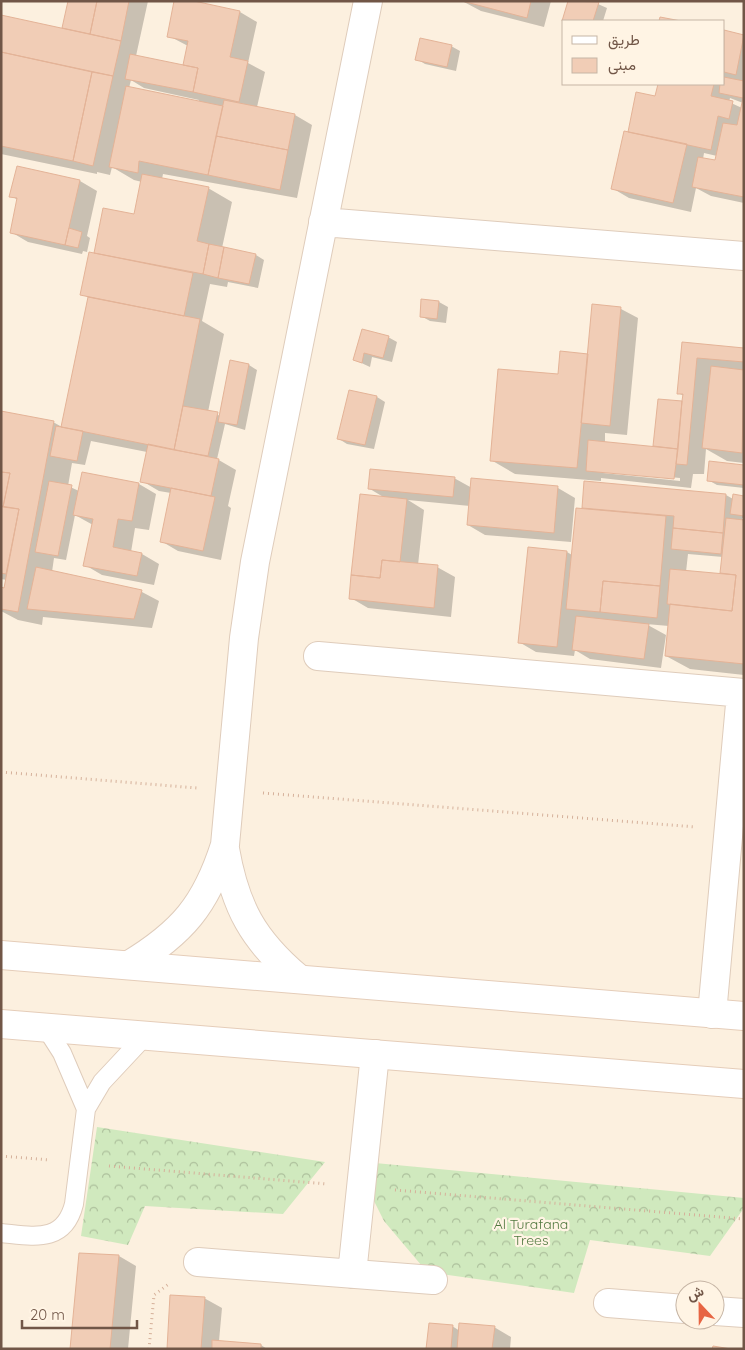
<svg xmlns="http://www.w3.org/2000/svg" width="745" height="1350" font-family="Quicksand,Vazirmatn,sans-serif">
  <defs>
    <pattern id="forest-crowns" width="20" height="18" patternUnits="userSpaceOnUse" patternTransform="scale(1.25)"><rect width="20" height="18" fill="#d0e9be"/><path d="M2 6a3 3 0 1 1 6 0M12 15a3 3 0 1 1 6 0" fill="none" stroke="#adc09c"/></pattern>
  </defs>
  <rect width="100%" height="100%" fill="#fcf0df"/>
  <path fill="url(#forest-crowns)" d="M97,1127l228,35 -42,52 -138,-8 -17,39 -47,-9z
    M354,1161l390,37v10l-34,48 -120,-16 -16,53 -147,-21 -43,-51z"/>
  <path fill="#0003" fill-rule="evenodd" d="M69,1h79l-12,55 48,10 4,-20 -19,-10 71,-24 17,10 -9,41 17,9 -8,35 38,8 17,10 -15,73 -134,-24 -1,5 46,9 24,14 -10,46 34,7 8,5 -6,28 -30,-6 -1,5 -17,-3 -8,37 22,13 -16,78 13,4 10,-54 18,3 8,5 -12,60 -20,-6 -8,35 19,11 -8,36 3,2 -10,52 -43,-9 -17,-10 10,-48 -12,-2 -17,-10 5,-29 -56,-11 -6,24 -13,-2 -4,23 11,5 4,-18 56,11 17,10 -7,36 -14,-2 -4,24 11,2 17,10 -5,21 -52,-10 -17,-10 8,-40 -18,-10 -9,45 -12,-2 -2,14 90,20 17,9 -7,27 -109,-11 -1,8 -24,-5 -17,-9v-22h4l2,-9 -6,-1v-166l52,9 9,5 27,-129 -7,-4 18,-39 -4,-3 39,-37 7,-33 -8,-2 -22,-13 -2,8 -13,-3v2l-96,-20v-138l62,13zM131,80l13,8 55,12 -1,2 -69,-14z
    M551,1l-7,26 -63,-16 -17,-9z
    M569,1h22l16,7 -4,13h-40z
    M724,32l20,4v167l-33,-7 -15,-8 -5,24 -62,-14 -17,-10 17,-55 27,-36 3,-13h65zM730,98l13,5 -1,5 -13,-6zM704,153l13,3 -1,5 -13,-2z
    M451,46l9,5 -4,20 -31,-7 -8,-5z
    M18,168l62,13 17,10 -10,45 3,2 -3,14 -4,-1 -1,3 -54,-12 -17,-10 7,-32 -7,-4z
    M422,300l17,2 9,5 -2,16 -16,-2 -9,-5z
    M621,309l17,9 -11,117 -22,-2v10l54,5 -4,-3 28,-42 1,-7 -6,-3 5,-50 61,6v114l-17,-2 -21,-12 -2,25h-11l-2,14 -90,-10v3l-86,-7 -24,-14 68,-85 30,-20zM603,471l77,7v3l-77,-8z
    M363,330l25,7 9,5 -5,20 -20,-5 -2,10 -15,-7z
    M377,397l8,5 -11,47 -27,-5 -8,-5z
    M744,466v22l-27,-3 -9,-5z
    M454,478l18,10h86l17,10 -4,44 -86,-7 -17,-10 2,-19 -62,-6 16,10 -6,55 19,2 18,10 -4,40 -83,-9 -17,-10 34,-100 -15,-9z
    M585,483l141,12 7,4 11,-2v21h-2l2,3v154l-54,-6 -24,-13 3,-30 -23,-2 20,11 -5,33 -71,-9 -15,-9 -1,6 -38,-4 -17,-10 10,-94 38,4 5,3 16,-45 -5,-3zM688,554l35,3 -2,16 5,3 -40,-4z
    M80,1254l39,2 17,10 -8,83h-56z
    M204,1298l18,10 -3,33 42,4 6,4h-99z
    M452,1326l8,5 34,-4 17,10 -1,12h-82z"/>
  <path fill="#f1cdb6" stroke="#e4b397" d="M68,1h29l-7,33 -28,-6z
    M97,1h32l-8,40 -31,-7z
    M174,1h20l46,10 -10,46 18,4 -9,41 -46,-10 5,-24 -15,-3 5,-24 -21,-4z
    M462,1h69l-4,17z
    M568,1l31,1 -6,19h-31z
    M1,15l120,26 -8,35 -112,-24z
    M660,17l21,4h-22z
    M724,30l20,5 -8,40 -12,-3z
    M420,38l32,7 -5,22 -32,-7z
    M1,52l91,20 -19,89 -72,-15z
    M130,54l68,14 -5,24 -68,-13z
    M92,72l21,4 -20,90 -20,-5z
    M724,77l20,4v116l-52,-10 6,-30 17,3 8,-37 14,2 6,-27 -24,-5 1,-9h4z
    M658,84h56l-3,12 22,5 -4,18 -11,-3 -7,34 -83,-18 8,-40 19,4z
    M126,86l97,20 -15,69 -69,-14 -1,12 -29,-6z
    M224,100l71,14 -7,36 -72,-14z
    M624,131l63,13 -14,59 -62,-14z
    M216,136l72,14 -8,40 -72,-15z
    M17,166l63,14 -15,65 -55,-12 7,-35 -8,-1z
    M142,174l67,13 -12,54 12,3 -6,30 -109,-21 9,-45 31,6z
    M69,228l13,4 -4,16 -13,-3z
    M209,244l15,3 -6,31 -15,-4z
    M224,247l32,7 -7,30 -31,-6z
    M89,252l104,21 -9,43 -104,-21z
    M88,297l112,22 -26,131 -113,-23z
    M421,299l18,2 -2,18 -17,-2z
    M592,304l29,3 -11,119 -29,-3z
    M362,329l27,7 -6,22 -19,-5 -2,10 -9,-3z
    M682,342l62,6v14l-47,-4 -10,107 -11,-1 6,-63 1,-7h-6z
    M560,351l28,3 -11,114 -87,-7 8,-92 60,5z
    M230,360l19,4 -12,61 -19,-3z
    M711,366l33,4 -2,83 -40,-5z
    M349,390l28,6 -12,49 -28,-6z
    M658,399l24,2 -4,48 -25,-3z
    M183,406l35,6 -10,44 -34,-6z
    M1,411l53,10 -36,191 -17,-3v-22l3,1 15,-79 -16,-2 7,-34 -9,-1z
    M56,426l27,5 -6,30 -27,-5z
    M588,440l90,9 -4,30 -88,-8z
    M148,444l71,15 -8,37 -71,-14z
    M709,461l35,4v20l-37,-4z
    M370,469l85,8 -2,20 -85,-8z
    M1,472l9,1 -7,34 -2,-1z
    M82,472l57,11 -7,38 -14,-2 -5,28 29,6 -5,23 -54,-10 10,-47 -20,-4z
    M471,478l87,8 -4,47 -87,-8z
    M49,481l23,4 -14,71 -23,-4z
    M584,481l142,13 -3,39 -50,-5 1,-12 -92,-8z
    M171,488l44,9 -12,54 -43,-9z
    M360,494l47,5 -7,63 -18,-2 -2,18 -29,-3z
    M733,494l11,2v20l-14,-2z
    M1,506l18,3 -13,65 -5,-1z
    M576,508l90,8 -6,70 -57,-5 -3,31 -34,-3z
    M726,518l18,2v144l-79,-8 5,-52 62,7 4,-36 -16,-2z
    M673,528l50,5 -2,21 -50,-5z
    M528,547l39,4 -10,96 -39,-4z
    M382,560l56,5 -4,43 -85,-9 2,-24 29,3z
    M36,567l106,23 -8,29 -107,-10z
    M670,569l66,6 -4,36 -65,-7z
    M603,581l57,5 -3,32 -57,-6z
    M576,616l73,8 -5,35 -72,-9z
    M79,1253l40,2 -9,94h-40z
    M170,1295l35,2 -4,52h-34z
    M429,1323l24,2 -2,24h-25z
    M459,1323l36,3 -3,23h-35z
    M212,1340l49,4v5h-49z
    M713,1346l18,3h-19z"/>
  <g fill="none" stroke-linecap="round" stroke-linejoin="round">
    <defs>
      <path id="lane" d="M46,1028l16,25 24,56
        M1,1233c32,3 63,11 73,-29l12,-95 16,-27 43,-46"/>
      <path id="street" d="M323,222l421,34
        M318,656l426,37
        M225,849c10,58 28,91 73,129
        M129,965c53,-32 77,-60 96,-120l19,-207 11,-76 113,-561
        M712,1014l29,-321
        M198,1262l235,18
        M352,1274l23,-220
        M608,1303l77,6
        M715,1311l29,2"/>
      <path id="secondary" d="M1,955l743,61
        M1,1024l743,60"/>
    </defs>
    <use href="#lane" stroke="#dfccbb" stroke-width="20"/>
    <use href="#street" stroke="#dfccbb" stroke-width="30"/>
    <use href="#secondary" stroke="#e5cdb9" stroke-width="30"/>
    <path stroke="#d5b09a" stroke-width="3" stroke-dasharray="1 4" stroke-linecap="butt" d="M1,772l196,16
      M263,793l433,34
      M1,1156l49,4
      M109,1166l218,18
      M395,1190l349,29
      M149,1349l5,-54 16,-12"/>
    <use href="#lane" stroke="#fff" stroke-width="18"/>
    <use href="#street" stroke="#fff" stroke-width="28"/>
    <use href="#secondary" stroke="#fff" stroke-width="28"/>
  </g>
  <g text-anchor="middle" dominant-baseline="central" stroke-width="4.5" stroke-linejoin="round" paint-order="stroke">
    <g font-size="14" fill="#51783f" stroke="#fff4e4">
      <text x="531" y="1224">Al Turafana<tspan x="531" dy="16">Trees</tspan></text>
    </g>
  </g>
  <rect width="745" height="1350" fill="none" stroke="#715647" stroke-width="5"/>
  <rect x="562" y="20" width="162" height="65" fill="#fff4e4" stroke="#c6b5a5"/>
  <rect x="572" y="36" width="25" height="8" fill="#ffffff" stroke="#c6b5a5"/>
  <text x="608" y="45" font-size="15" fill="#715647">طريق</text>
  <rect x="572" y="58" width="25" height="15" fill="#f1cdb6" stroke="#c6b5a5"/>
  <text x="608" y="70" font-size="15" fill="#715647">مبنى</text>
  <g transform="translate(700 1305) rotate(338)"><circle r="24" fill="#fff4e4" stroke="#c6b5a5"/>
  <path d="M0-4L9 19L0 12L-9 19Z" fill="#e76543"/>
  <text y="-8" font-size="14" font-weight="bold" text-anchor="middle" fill="#715647">ش</text>
  </g>
  <path d="M22 1320v8h115v-8" fill="none" stroke="#715647" stroke-width="2.5"/>
  <text x="30" y="1320" font-size="15" fill="#715647" stroke="#fff4e4" stroke-width="4" paint-order="stroke">20 m</text>
</svg>
